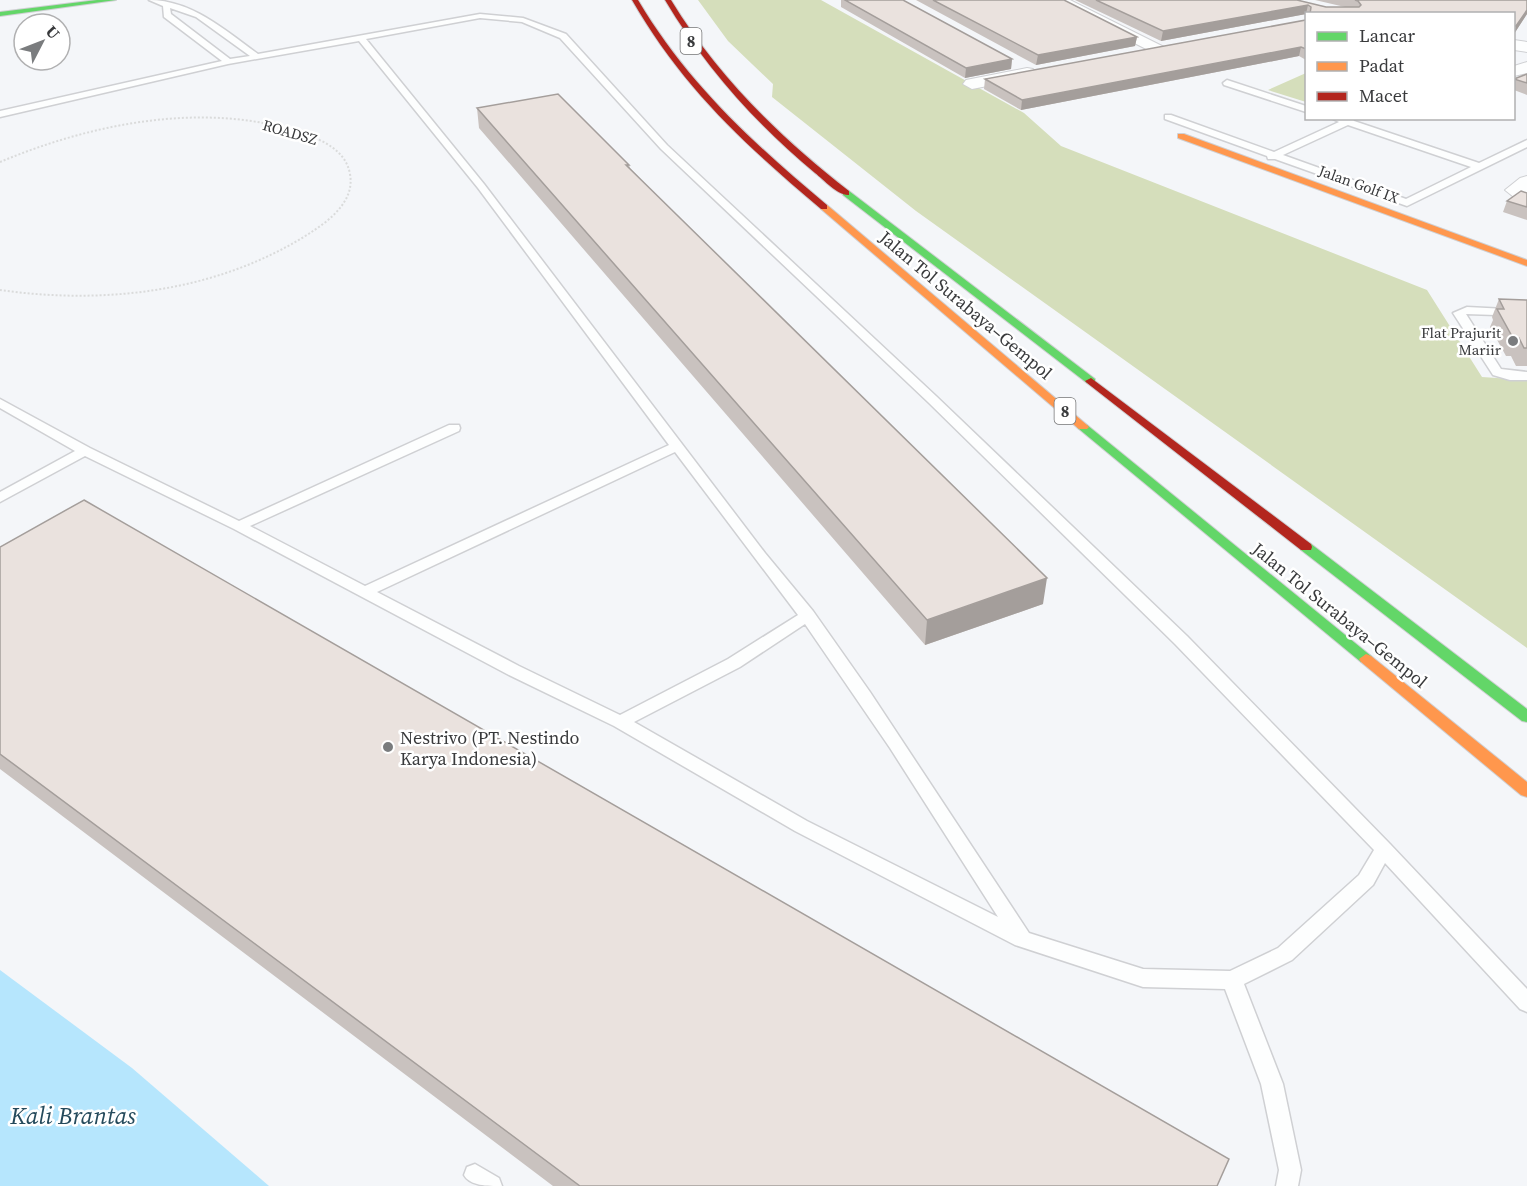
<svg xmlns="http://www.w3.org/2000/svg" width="1527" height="1186" font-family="'Source Serif 4',serif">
  <rect width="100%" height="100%" fill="#f4f6f9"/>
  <path fill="#d5debb" d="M698,0h123l203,113 37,33 366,144 55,87 45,3v268l-611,-437 -144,-114 1,-13 -45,-43z
    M1306,73v29l-38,-12z"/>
  <path fill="#b6e6fd" d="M0,970l132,98 137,118h-269z"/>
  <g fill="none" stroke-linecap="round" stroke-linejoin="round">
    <defs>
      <path id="lane" d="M149,0c43,0 77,31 109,54l222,-40 43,4 43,16 101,111 269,251 251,240 203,208 137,145v23l-7,-3 -135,-146 -12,22 -81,75 -48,24 39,100 18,86 -3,16h-22l3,-16 -18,-86 -36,-95 -82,-2 -128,-42 -220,-114 -181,-105 -107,-52 -273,-145 -149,-73 -85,46v-10l75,-41 -75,-43v-9l90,49 149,73 210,-96h10l1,3 -1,3 -209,95 115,60 304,-141 -191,-257 -119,-147 -131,23 -228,53v-6l222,-50 -58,-44 -1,-11zM170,8l26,9 54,39 -20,3 -59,-45zM480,18l42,4 38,16 101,111 267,253 247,242 199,206 -15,25 -81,73 -48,23 -87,-2 -114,-36 -159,-241 -57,-81 -48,-58 -281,-369 -118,-145zM675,452l123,163 -70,44 -108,56 -101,-49 -142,-74zM805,624l85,124 108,169 -191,-96 -173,-99 106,-55z
        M1227,80l79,26v6l-82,-27 -1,-2z
        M1165,115h6l103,37 65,-30 -8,-4 22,1 1,2 125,42 48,-23v7l-120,59 -132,-47h-7l-1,-3 -102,-37zM1348,125l123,42 -65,32 -123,-44z
        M1467,307l60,3v6l-61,-2 35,55 26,3v8h-17l-17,-5 -40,-62z
        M475,1164l24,14 3,8c-15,0 -32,0 -38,-11l3,-8z"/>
      <path id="street" d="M1050,0h20l98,49 -2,4h-12z
        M1514,40l13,2v10l-13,-2z
        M1527,62v11l-13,3v-10z
        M1027,68l6,1 3,4 -3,4 -61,12 -9,-5 3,-4z
        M1527,176v28l-7,-2 -15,-12 15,-12z"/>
      <path id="fast" d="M97,0h19l-116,16v-4z
        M843,191h6l246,188v4h-8l-244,-188z
        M1083,424l4,1 284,231 2,3 -2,3h-10l-282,-233 -2,-2z
        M1306,543l5,1 216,165v13l-5,-1 -221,-171 -1,-3 1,-3z"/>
      <path id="slow" d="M1178,134h6l343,126v6l-349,-128z
        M821,205h6l260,220 2,2 -2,2h-8l-258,-220z
        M1366,654l5,2 156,126v15l-6,-2 -160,-133 -2,-3z"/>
      <path id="jam" d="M632,0h6c50,84 115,143 189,205v4h-6c-76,-64 -139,-122 -189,-209z
        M665,0h6c47,77 108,136 178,191v4c-11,1 -25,-15 -34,-22 -60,-50 -110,-106 -150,-173z
        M1091,378l220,166 1,3 -1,3h-10l-214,-167 -2,-2z"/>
    </defs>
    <use href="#lane" stroke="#cfd0d3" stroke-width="3"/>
    <use href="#street" stroke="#cfd0d3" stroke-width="2"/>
    <use href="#fast" stroke="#cfd0d3" stroke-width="2"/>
    <use href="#slow" stroke="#cfd0d3" stroke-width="2"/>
    <use href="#jam" stroke="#cfd0d3" stroke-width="2"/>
    <path stroke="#dadbdb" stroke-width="2" stroke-dasharray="2 2" stroke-linecap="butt" d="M0,162c93,-39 207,-62 305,-28 19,7 41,17 45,40 5,27 -20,46 -40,59 -92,59 -205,72 -310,57"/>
    <use href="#lane" fill="#fdfefe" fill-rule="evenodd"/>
    <use href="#street" fill="#fdfefe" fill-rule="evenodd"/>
    <use href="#fast" fill="#63d668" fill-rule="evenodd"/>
    <use href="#slow" fill="#ff974d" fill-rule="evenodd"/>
    <use href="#jam" fill="#b3261e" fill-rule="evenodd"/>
  </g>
  <path fill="#c9c2bf" d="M841,0h62l109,59 -1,10 -46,9 -124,-71z
    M916,0h148l73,37 -2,9 -99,19z
    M1075,0h222l29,7h19l-30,-7h212v14l-13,20v-20h-208v1v-1l-145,27z
    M1306,20v40l-7,-4 -278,54 -37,-21 1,-10z
    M1527,74v21l-13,-5v-11z
    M477,108l152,57 1,3 413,436 -118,41 -446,-517z
    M1527,193v27l-24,-8 4,-11z
    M1499,299l28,1v66h-11l-5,-10h-5l-16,-29 3,-7 -1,-3z
    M0,547l1217,639h-664l-553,-417z"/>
  <path fill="#a49e9b" d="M1308,5l-2,9 -145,27 2,-10z
    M1527,10v4l-13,20 2,-8z
    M1137,37l-2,9 -99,19 2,-10z
    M1301,47l-2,9 -278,54 1,-10z
    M1012,59l-1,10 -46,9 1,-10z
    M1047,578l-4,26 -118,41 2,-25z"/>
  <path fill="#eae2de" stroke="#a49e9b" stroke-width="1.5" d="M845,0h58l109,59 -46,9z
    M933,0h131l73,37 -99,18z
    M1096,0h201l29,7h33l2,-2 -3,-4 -3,-1h172v10l-11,16h-2v-12h-204l1,-7 -3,-2 -145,26z
    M1306,20v29l-5,-2 -279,53 -37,-21z
    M1527,74v9l-13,-4z
    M558,94l71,71h-3l421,413 -120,42 -450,-512z
    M1521,191l6,2v14l-20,-6z
    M1499,299l28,1v48h-3l-5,-10h-6l-16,-29h7z
    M84,500l1145,659 -12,27h-637l-580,-432v-207z"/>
  <g fill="#7a7c7e" stroke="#fff" stroke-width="2">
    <circle cx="1513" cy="341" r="6"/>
    <circle cx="388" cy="747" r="6"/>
  </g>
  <g text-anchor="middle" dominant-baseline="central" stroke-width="5" stroke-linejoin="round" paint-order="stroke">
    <g font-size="15" fill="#393a3c" stroke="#fff">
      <text transform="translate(290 132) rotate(16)">ROADSZ</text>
      <text transform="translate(1359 184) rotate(20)">Jalan Golf IX</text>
    </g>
    <g font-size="15" fill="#393a3c" stroke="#fff" text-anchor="end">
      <text x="1501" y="332">Flat Prajurit<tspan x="1501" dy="17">Mariir</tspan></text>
    </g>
    <g fill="#fff" stroke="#747576" stroke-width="1.5">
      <rect x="680.5" y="28" width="21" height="26" rx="4.5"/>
      <rect x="1054.5" y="398" width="21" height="26" rx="4.5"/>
    </g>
    <g font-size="16" font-weight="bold" fill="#393a3c">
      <text x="691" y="41">8</text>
      <text x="1065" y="411">8</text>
    </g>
    <g font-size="18" fill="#393a3c" stroke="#fff">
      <text transform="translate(966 305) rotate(40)">Jalan Tol Surabaya–Gempol</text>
      <text transform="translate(1340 615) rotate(39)">Jalan Tol Surabaya–Gempol</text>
    </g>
    <g font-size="18" fill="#393a3c" stroke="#fff" text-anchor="start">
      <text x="400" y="737">Nestrivo (PT. Nestindo<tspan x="400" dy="21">Karya Indonesia)</tspan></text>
    </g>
    <g font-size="24" font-style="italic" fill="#244a5c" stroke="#fff">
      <text x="73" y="1115">Kali Brantas</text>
    </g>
  </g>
  <rect x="1305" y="12" width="210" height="108" fill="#ffffff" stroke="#b0b0b1" stroke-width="1.5"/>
  <rect x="1317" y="32" width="30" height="9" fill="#63d668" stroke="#b0b0b1" stroke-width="1.5"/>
  <text x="1359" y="42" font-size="18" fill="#393a3c">Lancar</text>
  <rect x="1317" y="62" width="30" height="9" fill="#ff974d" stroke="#b0b0b1" stroke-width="1.5"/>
  <text x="1359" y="72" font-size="18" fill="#393a3c">Padat</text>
  <rect x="1317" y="92" width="30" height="9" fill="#b3261e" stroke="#b0b0b1" stroke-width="1.5"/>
  <text x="1359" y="102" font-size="18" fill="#393a3c">Macet</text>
  <g transform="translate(42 42) rotate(48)"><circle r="28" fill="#ffffff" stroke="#b0b0b1" stroke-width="1.5"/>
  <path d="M0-4.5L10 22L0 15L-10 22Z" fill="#7a7c7e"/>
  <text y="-9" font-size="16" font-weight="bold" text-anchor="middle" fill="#393a3c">U</text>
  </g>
</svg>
